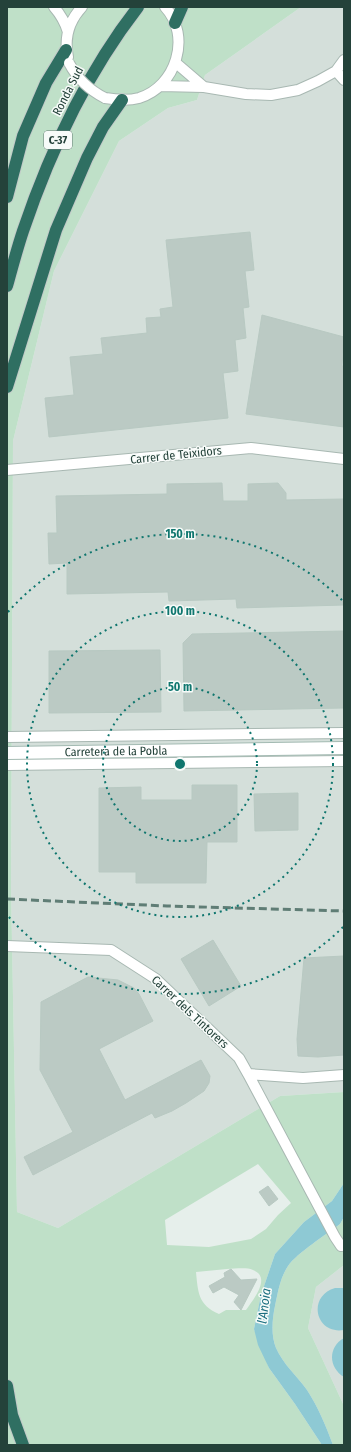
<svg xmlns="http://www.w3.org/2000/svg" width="351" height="1452" font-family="'Fira Sans Condensed',sans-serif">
  <rect width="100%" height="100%" fill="#e6efeb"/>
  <path fill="#d4dfda" d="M301,7h43v1085l-64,4 -222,132 -41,-16 -6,-323 2,-448 41,-170 65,-130 49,-33 29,-8 8,-25z
    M344,1265v141l-36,-78 8,-41z"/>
  <path fill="#bfe0c8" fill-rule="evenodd" d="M7,7h294l-96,68 -8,25 -29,8 -49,33 -65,130 -41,170 -2,448 6,323 41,16 222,-132 64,-4v91l-12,18 -28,21 -29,32 -14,41 -7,34 15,39 26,36 27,41h-315zM258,1164l33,39 -13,12 -12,14 -15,10 -42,8 -42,-2 -2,-25zM227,1269c8,0 19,-2 26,1 19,7 0,30 -7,40h-20l-7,4c-21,-9 -21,-22 -23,-42z
    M344,1217v48l-28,22 -8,41 36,78v39h-11c-7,-19 -15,-38 -26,-55 -10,-14 -24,-26 -31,-42 -5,-13 -4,-28 -1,-42 3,-14 5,-28 13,-40 9,-13 39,-32 52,-42z"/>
  <path fill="#8ec9d4" d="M344,1183v34l-4,7c-13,10 -43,29 -52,42 -8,12 -10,26 -13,40 -3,14 -4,30 1,42 7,16 21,28 31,42 11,17 19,36 26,55h-11l-27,-41 -26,-36 -11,-23 -4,-16 7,-34 14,-41 29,-32 28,-21z
    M335,1288h9v42c-29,5 -37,-34 -9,-42z
    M344,1338v39c-16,-10 -16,-30 0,-39z"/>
  <path fill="#bbcac4" stroke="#b8c9c2" d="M250,232l4,38 -9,1 4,36 -6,1 3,30 -11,2 3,31 -15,2 5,45 -179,19 -4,-39 29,-3 -4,-38 33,-3 -2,-16 46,-5 -1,-15 15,-1 -1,-8 13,-2 -7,-67z
    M262,315l82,22 -2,29h2v61l-98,-13z
    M222,483l1,18h25v-17l30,-1 8,10v7l58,-1v106l-107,3 -1,-9 -67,2 -1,-9 -101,2v-31l-18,1 -1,-31h9l-1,-37 111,-2v-10z
    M344,631v77l-160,3 -1,-68 9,-9z
    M160,650l1,62 -112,1v-62z
    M192,785h45v57h-30l-1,41h-70v-11h-37v-84l42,-1v13h51z
    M298,793v37l-43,1 -1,-37z
    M213,940l28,46 -32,20 -28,-47z
    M344,956v99l-26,2 -20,-1 -1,-17 7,-81z
    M88,977l30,3 16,8 5,6 14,27 -54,28 26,51 76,-40 9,16 -1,7 -5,8 -18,12 -14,8 -17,7 -3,-5 -119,62 -9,-18 49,-25 -33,-62 1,-68z
    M268,1186l10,13 -9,7 -10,-14z
    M231,1269l10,11 16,-1 -16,31 -7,-8 5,-7 -15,-8 -11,6 -4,-7 16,-9 -1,-4z"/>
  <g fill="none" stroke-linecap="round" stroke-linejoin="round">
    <defs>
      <path id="street" d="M54,7c7,8 11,15 14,25
        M68,57c-4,-19 1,-36 14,-50
        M176,63l28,24
        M336,71l8,9
        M161,86l43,1 42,7 25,1 27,-5 20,-9 18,-10 8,-11
        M105,98c12,2 23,3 34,0 37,-11 53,-62 26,-91
        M7,470l244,-22 93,11
        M7,737l337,-4
        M7,765l337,-4
        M7,946l104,4 45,29 83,79 9,16 55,4 41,-3
        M248,1074l87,163 6,9"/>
      <g id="secondary">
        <path id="s1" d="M7,753l337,-5"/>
      </g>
      <path id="highway" d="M175,23l7,-16
        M7,197l16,-61 23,-53 20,-33
        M7,286c5,-18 10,-37 16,-55 27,-80 63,-157 115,-224
        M7,387l49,-157 31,-72 16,-31 19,-27
        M7,1386l5,29 11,30"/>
    </defs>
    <use href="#street" stroke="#a8b8b2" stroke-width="12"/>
    <use href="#secondary" stroke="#a4bbb3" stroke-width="14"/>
    <use href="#highway" stroke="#c2cac8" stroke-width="14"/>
    <use href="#street" stroke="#fff" stroke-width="10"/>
    <use href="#secondary" stroke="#fff" stroke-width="12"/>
    <use href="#highway" stroke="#2f6f62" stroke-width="12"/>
    <path stroke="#5f7d75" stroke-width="3" stroke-dasharray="8 4" stroke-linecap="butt" d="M7,899l160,7 177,5"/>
    <defs>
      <path id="street-bridge" d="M69,63c9,17 20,27 36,35"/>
    </defs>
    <use href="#street-bridge" stroke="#a8b8b2" stroke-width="12" stroke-linecap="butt"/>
    <use href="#street-bridge" stroke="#fff" stroke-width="10"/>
  </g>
  <g fill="none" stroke="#0f766e" stroke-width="2" stroke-dasharray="2 4">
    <circle cx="180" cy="764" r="77"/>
    <circle cx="180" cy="764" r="153"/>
    <path d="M343 927A230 230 0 0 1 8 916M8 612A230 230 0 0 1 343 601"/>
  </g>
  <g text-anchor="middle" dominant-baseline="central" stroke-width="3" stroke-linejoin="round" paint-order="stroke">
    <rect fill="#f7fbf9" stroke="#637a73" stroke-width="1" x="44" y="131" width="28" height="18" rx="3"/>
    <g font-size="11" font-weight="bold" fill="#24423a">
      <text x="58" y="140">C-37</text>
    </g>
    <g font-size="12" fill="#24423a" stroke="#f7fbf9">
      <text transform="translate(68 91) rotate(-63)">Ronda Sud</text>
      <text transform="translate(176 455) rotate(-6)">Carrer de Teixidors</text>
      <text stroke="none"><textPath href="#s1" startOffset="109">Carretera de la Pobla</textPath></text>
      <text transform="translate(190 1012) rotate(43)">Carrer dels Tintorers</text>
    </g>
    <g font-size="13" font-style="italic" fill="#1c6f80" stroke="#f7fbf9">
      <text transform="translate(264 1306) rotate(-83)">l'Anoia</text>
    </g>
  </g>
  <circle cx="180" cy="764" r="6" fill="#0f766e" stroke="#f7fbf9" stroke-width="2"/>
  <g font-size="12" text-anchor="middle" font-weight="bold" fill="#0f766e" stroke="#f7fbf9" stroke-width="3" stroke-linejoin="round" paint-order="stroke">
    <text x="180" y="538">150 m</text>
    <text x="180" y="615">100 m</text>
    <text x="180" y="691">50 m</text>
  </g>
  <rect width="351" height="1452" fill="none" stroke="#24423a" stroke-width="16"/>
</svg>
